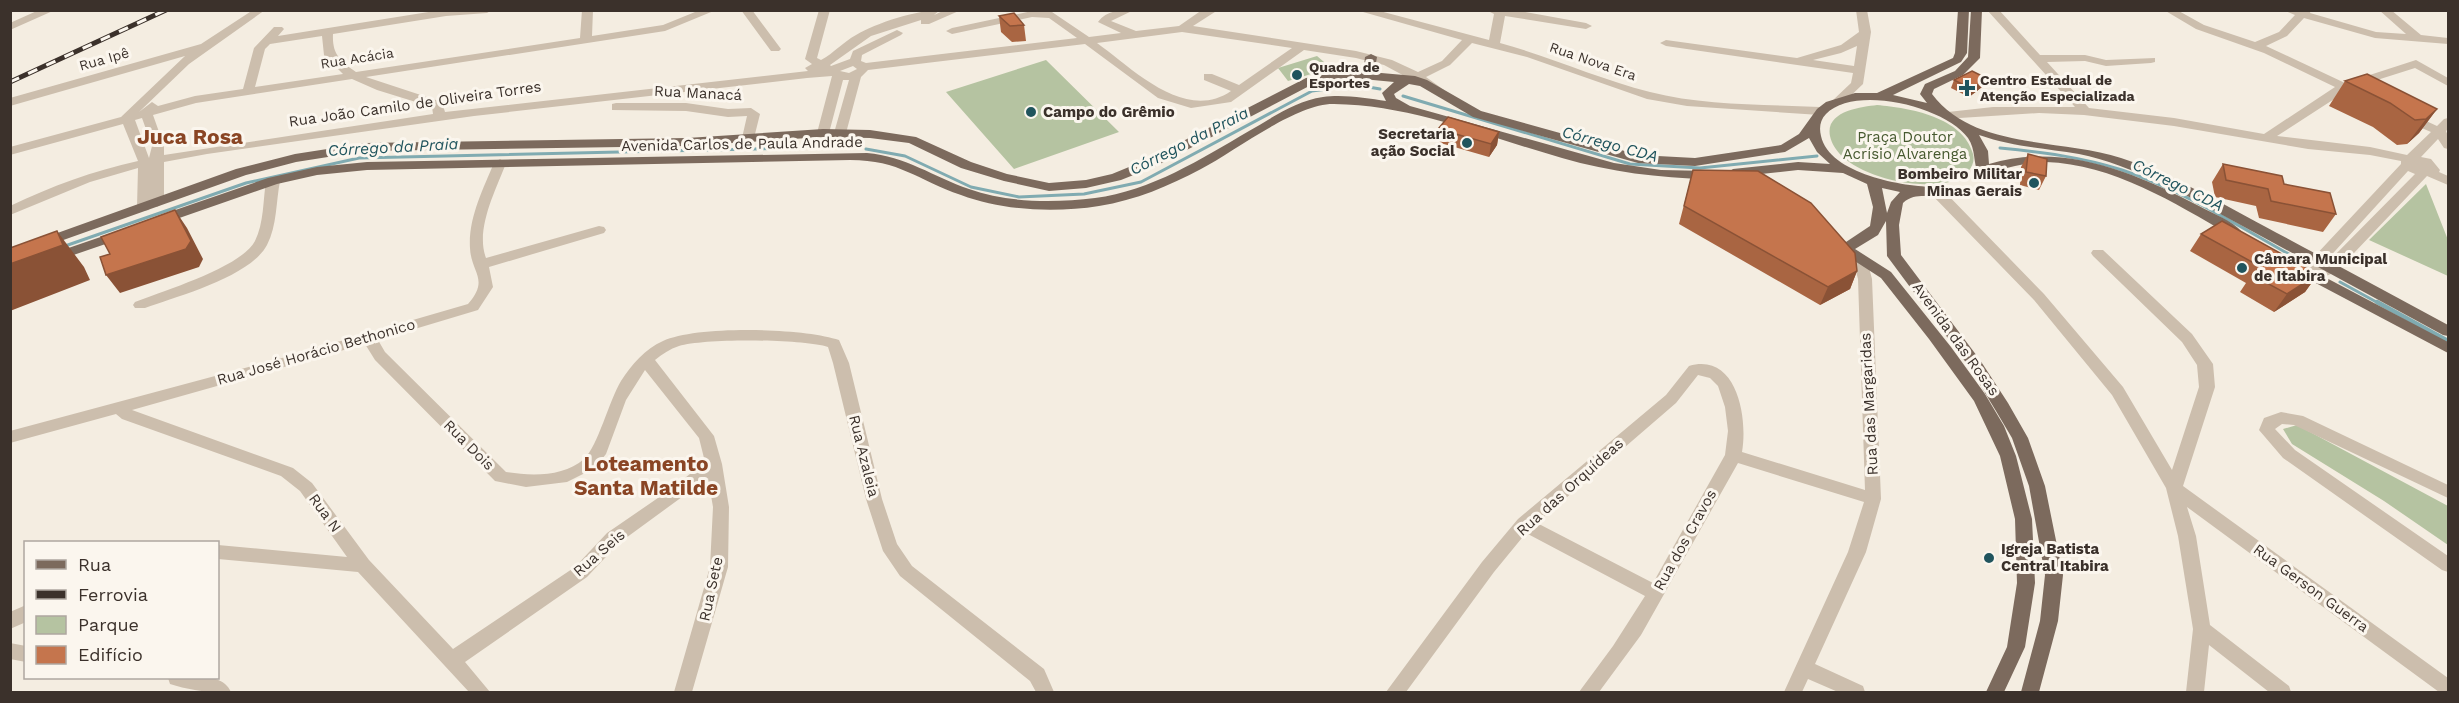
<svg xmlns="http://www.w3.org/2000/svg" width="2459" height="703" font-family="'Work Sans',sans-serif">
  <rect width="100%" height="100%" fill="#f4ede1"/>
  <path fill="#b5c3a1" d="M1317,56l14,12 -43,13 -10,-13z
    M1046,60l73,72 -105,37 -68,-77z
    M1877,105c33,3 86,12 96,49 3,11 -6,21 -15,25 -32,15 -120,-3 -128,-43 -5,-25 31,-29 47,-31z
    M2426,184l22,56v36l-79,-36z
    M2297,425l151,81v39l-64,-44 -92,-57 -9,-15z"/>
  <g fill="none" stroke-linecap="round" stroke-linejoin="round">
    <path stroke="#80abb1" stroke-width="3" d="M1403,96l227,68 70,4 117,-12
      M2000,148c41,4 82,9 122,22 63,21 121,59 179,91
      M866,149l39,7 66,31 48,10 65,-3 57,-12 171,-91 45,-6 23,4
      M65,246l181,-63 113,-25 436,-10
      M2340,282l40,22"/>
    <path stroke="#80abb1" stroke-width="4.5" d="M2377,302l71,39"/>
    <path fill="#ccbead" fill-rule="evenodd" d="M39,10h16l-45,20v-7z
      M253,10h12l-76,54 -50,48 13,-10 6,4 37,-10 48,-7 11,-41 20,-21h8l2,2 -6,7 163,-26h51l-5,3 -41,3 -113,18c-1,20 7,27 23,38l224,-34 2,-28h11l-1,26 71,-11 37,-15h16l-51,21 -299,46 76,25 3,10 363,-41 -3,-3 7,-4 -7,-5 14,-49h11l-13,48 4,2c13,-7 22,-18 35,-25 20,-12 61,-25 84,-25l-6,5 11,-5h16l-32,14h-8v-4l-50,16 -41,29 1,1 19,-7 3,-8 44,-21 6,3 -2,2 -39,20 -1,6 5,2 211,-25 -28,-20 -17,-1 -80,17 -6,-3 6,-3 80,-17 20,1 37,25 32,-4 -23,-11c9,-12 22,-12 36,-12l-23,11 25,10 43,-5 23,-16h16l-25,16 163,25 36,9 26,12 24,-11 20,-21 -106,-30h20l113,30 5,-26 -8,-4h28l72,13 6,3 -6,3 -81,-13 -5,27c51,14 99,36 150,49 54,14 114,12 170,15l6,4 -6,4 -133,-9 -40,-7 -120,-42 -55,-14 -22,22 -24,12 18,13 -6,4 -54,-29 -28,-7 -52,-8 -73,52 -40,6 -33,-10 -73,-54 -217,26 -7,7 -15,56 -6,4 -6,-4 15,-53h-6l-14,53 -6,4 -6,-4 15,-57 -25,2 -333,38 -267,38 -43,8v41l-7,4 -6,-3 -2,6 -5,1 -7,-4 1,-39 -48,14 -80,33v-9c42,-20 83,-35 128,-45l-15,-37 -113,31v-8l111,-30 64,-61 -175,50v-8l191,-54zM1182,32l110,16 -53,37 -27,-11h-8v6l27,11c-46,32 -99,-23 -134,-48zM322,36l2,19 19,19 -88,13 10,-38 5,-5zM853,66l4,3 -8,4 -9,-2zM352,79l25,11 55,17 1,7 -269,41v-9l-11,-31 43,-12zM142,118l10,28 -3,12 -14,-38z
      M741,10h11l29,39 -2,2h-8z
      M1856,10h11l4,22 -8,52 -21,20 -4,1 -6,-4 19,-18 2,-10 -187,-27 -6,-3 6,-3 131,18 44,-13 18,-13zM1857,46l-3,20 -41,-6 28,-7z
      M1987,10h12l41,45h45l21,5 49,-2v4l-4,1 -45,3 -21,-5 -38,1 42,46 85,10 90,16 71,-47 -71,-34 -68,-24 -32,-19h13l27,15 51,17 24,-10 16,-17 -12,-5h28l-1,3 66,19 30,2 -27,-24h12l30,25 27,3v6l-73,-6 -71,-20 -17,18 -21,10 79,37 71,-23 32,18v8l-33,-18 -60,19 10,5v6h-8l-12,-6 -68,44 93,11 37,8 24,-23 -28,-12v-6h8l26,12 7,-7 4,-1v11l-2,2 2,5v13l-4,-1 -6,-9 -17,18 10,2 9,11 -1,2 9,4v9l-21,-9 -91,96 -15,6 -7,-5 -23,-3 -2,-3 2,-3 21,-1 1,-5 88,-94v-3l-31,-6 -62,-6 -134,-23 -90,-11 -45,-2 -95,6v-6l4,-1 45,-5h82zM2408,171l7,3 -89,90 -1,-2z
      M616,103h70l42,6 23,-1 9,6 -6,24 -6,4 -6,-4 5,-22 -19,1 -42,-6 -74,-1v-6z
      M500,159l6,4c-10,27 -31,66 -20,95l113,-32 5,1 2,3 -2,3 -115,34 4,20 -15,23 -100,30 7,12 121,120c25,4 58,5 78,-13 14,-13 25,-58 37,-78 11,-17 24,-32 42,-40 34,-16 141,-13 176,-1l10,23 33,136 15,45 15,22 132,103 10,23h-18l-6,-11 -130,-105 -17,-25 -17,-52 -33,-136 -5,-16c-26,-8 -123,-9 -149,-1 -9,3 -17,8 -24,14l59,76 8,28 7,43 -1,60 -36,125h-18l36,-125 3,-60 -5,-29 -89,65 -32,34 -122,85 25,30h-21l-111,-120 -140,-13v-14l129,12 -47,-66 -19,-15 -159,-57 -6,-5 -106,29v-12l272,-73 186,-54c22,-25 3,-31 2,-56 -2,-29 13,-59 24,-85zM365,344l10,16 120,121 31,6 41,-5 28,-14 11,-14 20,-54 19,-30 54,68 6,24 -34,27 -64,44 -32,34 -122,82 -84,-89 -57,-77 -19,-15 -161,-58z
      M273,177l7,4c-4,20 -3,45 -13,64 -17,32 -89,51 -122,63h-10l-2,-3 2,-3c28,-11 107,-35 120,-61 9,-18 8,-41 11,-60z
      M1936,187l5,1 103,106 79,93 49,83 27,-83 -2,-22 -15,-23 -89,-86 -2,-3 2,-3h10l89,84 21,30 2,23 -32,99 265,192v14h-9l-252,-185 9,29 14,89 79,61 2,6h-22l-60,-47 -5,47h-18l7,-63 -15,-93 -12,-48 -54,-93 -78,-95 -103,-106 -2,-3z
      M1860,255l7,5 5,19 9,220 -15,53 -51,112 48,22 2,6h-27l-30,-13 -6,13h-18l64,-140 16,-50 -126,-39 -97,172 -42,57h-20l34,-46 32,-50 -119,-63 -32,39 -88,120h-20l96,-130 36,-43 148,-124 23,-29c48,-14 59,52 53,86l123,38 -7,-211 -5,-19zM1698,375l12,3 8,8 7,21 3,24 -3,24 -72,128 -116,-60 139,-120z
      M2281,412l22,4 145,69v13l-154,-73 -12,-1 -7,5 20,21 153,106v16l-6,-2 -159,-112 -24,-28 5,-12z
      M26,605v17l-16,7v-17z
      M10,643l16,3v16l-16,-3z
      M168,678c18,-2 54,-7 63,14 -19,2 -42,-2 -61,-8z"/>
    <path fill="#7c6a5d" fill-rule="evenodd" d="M1958,10h11l-2,43 -6,9 -68,33 34,8 -7,-9 5,-10 30,-13 13,-14 3,-47h11l-2,48 -17,17 -29,14 -2,5c42,56 128,44 189,64 51,16 96,43 143,68 62,33 123,66 184,99v11l-5,-1 -285,-155c-26,-9 -52,-21 -79,-26 -36,-6 -65,-7 -100,-19l9,16 1,13c73,-22 145,8 210,42 13,7 34,15 43,26l-2,3h-10c-55,-32 -118,-71 -184,-73 -22,0 -41,7 -63,12l-5,-1c-5,-11 -2,-23 -10,-35 -22,-31 -113,-54 -142,-24 -6,6 -7,14 -5,22 8,38 83,51 115,51l7,4c-12,10 -26,-1 -40,12l-4,22 2,30 79,105 28,43 20,35 17,48 18,89 -5,46 -19,71h-18l19,-71 5,-46 -16,-89 -17,-48 -16,-27 -26,-43 -83,-112 -1,-35 -8,14 -23,14 36,23 60,75 34,47 19,32 12,30 16,63 3,64 -10,64 -21,45h-18l21,-45 10,-64 -2,-64 -15,-63 -26,-55 -45,-62 -48,-61 -34,-22 -13,-12 7,-4 5,2 24,-16 3,-19 -6,-23 -24,-11 -45,-3 -65,7 -6,-4 6,-4 65,-7 32,2 -13,-12 -8,-14 -24,14 -90,14 -57,-3 -165,-46 -53,-31 -11,-2 -15,10 2,4 14,8 204,57 47,7 48,1 6,4 -6,4c-51,-1 -98,-7 -147,-21 -75,-21 -149,-53 -228,-54 -37,-1 -99,47 -133,65 -32,17 -65,31 -102,37 -44,7 -95,5 -138,-11 -44,-15 -61,-35 -111,-35l-483,10 -50,5 -40,9 -112,39 -5,1 -7,-4 2,-3 113,-39 49,-11 50,-5 500,-9c38,3 67,24 102,36 39,14 86,14 126,9 56,-7 106,-39 154,-67 23,-13 46,-30 74,-34 19,-3 44,1 63,4l-4,-8 12,-11 -42,-4 -39,6 -157,82 -35,14 -35,8 -37,3 -45,-10 -43,-13 -52,-25 -39,-5 -47,-1 -136,9 -321,5 -70,11 -50,13 -236,84v-9l226,-81 59,-15 71,-11 321,-5 136,-9 47,1 46,7 55,25 36,12 42,9 37,-3 26,-6 34,-14 160,-82 58,-12 1,-9 6,-3 6,3 -2,11 -5,4 45,4 12,4 54,31 158,44 56,3 86,-13 18,-11 18,-25 9,-7 29,-9h22l76,-35 2,-5zM1882,188l18,4 -9,10 -4,11z
      M121,230l7,4 -2,3 -73,25 -7,-4 2,-3z
      M2298,263l150,79v11l-155,-82 -2,-3 2,-3z"/>
    <defs>
      <path id="rail" d="M10,82l156,-72"/>
    </defs>
    <use href="#rail" stroke="#3b312b" stroke-width="5"/>
    <use href="#rail" stroke="#fbf6ee" stroke-width="3" stroke-dasharray="10" stroke-linecap="butt"/>
  </g>
  <path fill="#a96542" d="M999,16l25,9 2,16 -14,1 -11,-10z
    M1986,78l-4,9 -13,10 -18,-9 3,-8z
    M2345,81l92,28 -18,24 -12,11 -10,1 -24,-18 -44,-21z
    M1438,129l61,3 -2,13 -8,12 -52,-15z
    M2028,154l18,22 -7,14 -19,-5 1,-18z
    M2223,164l61,20 52,30 -13,18 -64,-14 -3,-12 -41,-9 -3,-15z
    M1693,170l164,101 -7,18 -30,16 -141,-81z
    M2201,234l117,40 -13,18 -31,20 -34,-20 6,-9 -56,-32z"/>
  <path fill="#8a5236" d="M1986,78l-4,9 -13,10 3,-8z
    M2437,109l-18,24 -12,11 19,-25z
    M1499,132l-2,13 -8,12 2,-13z
    M175,210l12,18 16,31 -4,8 -79,26 -14,-18z
    M57,231l27,36 6,13 -80,31v-47z
    M1857,271l-7,18 -30,16 8,-18z
    M2318,274l-13,18 -31,20 13,-18z"/>
  <path fill="#c5754d" stroke="#8a5236" stroke-width="1.5" d="M1014,13l10,12 -14,1 -11,-10z
    M1972,71l14,7 -14,11 -18,-9z
    M2367,74l70,35 -11,10 -11,1 -25,-17 -45,-22z
    M1448,117l51,15 -8,12 -53,-15z
    M2028,154l19,5 -1,17 -20,-4z
    M2223,164l59,12 2,8 46,9 6,21 -65,-13 -3,-12 -42,-9z
    M1693,170l65,1 53,32 44,50 2,18 -29,16 -144,-81z
    M175,210l16,31 -5,8 -80,26 -6,-18 10,-3 -9,-17z
    M2222,221l96,53 -31,20 -35,-19 11,-7 -62,-34z
    M57,231l6,14 -53,19v-16z"/>
  <g fill="#20545d" stroke="#fbf6ee" stroke-width="2">
    <circle cx="1297" cy="75" r="6"/>
    <path d="M1964 79h6v6h6v6h-6v6h-6v-6h-6v-6h6z"/>
    <circle cx="1031" cy="112" r="6"/>
    <circle cx="1467" cy="143" r="6"/>
    <circle cx="2034" cy="183" r="6"/>
    <circle cx="2242" cy="268" r="6"/>
    <circle cx="1989" cy="558" r="6"/>
  </g>
  <g text-anchor="middle" dominant-baseline="central" stroke-width="6" stroke-linejoin="round" paint-order="stroke">
    <g font-size="14" fill="#3b312b" stroke="#fbf6ee">
      <text transform="translate(357 58) rotate(-9)">Rua Acácia</text>
      <text transform="translate(104 59) rotate(-16)">Rua Ipê</text>
      <text transform="translate(1593 61) rotate(19)">Rua Nova Era</text>
    </g>
    <g font-size="14" font-weight="bold" fill="#3b312b" stroke="#fbf6ee" text-anchor="start">
      <text x="1309" y="67">Quadra de<tspan x="1309" dy="16">Esportes</tspan></text>
      <text x="1980" y="80">Centro Estadual de<tspan x="1980" dy="16">Atenção Especializada</tspan></text>
    </g>
    <g font-size="15" fill="#3b312b" stroke="#fbf6ee">
      <text transform="translate(698 93) rotate(3)">Rua Manacá</text>
      <text transform="translate(415 104) rotate(-8)">Rua João Camilo de Oliveira Torres</text>
      <text transform="translate(742 144) rotate(-1)">Avenida Carlos de Paula Andrade</text>
      <text transform="translate(1956 339) rotate(54)">Avenida das Rosas</text>
      <text transform="translate(316 352) rotate(-16)">Rua José Horácio Bethonico</text>
      <text transform="translate(1869 404) rotate(-93)">Rua das Margaridas</text>
      <text transform="translate(469 445) rotate(45)">Rua Dois</text>
      <text transform="translate(864 456) rotate(76)">Rua Azaleia</text>
      <text transform="translate(1570 487) rotate(-42)">Rua das Orquídeas</text>
      <text transform="translate(325 513) rotate(54)">Rua N</text>
      <text transform="translate(1685 540) rotate(-61)">Rua dos Cravos</text>
      <text transform="translate(599 553) rotate(-41)">Rua Seis</text>
      <text transform="translate(2311 588) rotate(36)">Rua Gerson Guerra</text>
      <text transform="translate(711 589) rotate(-78)">Rua Sete</text>
    </g>
    <g font-size="15" font-weight="bold" fill="#3b312b" stroke="#fbf6ee" text-anchor="start">
      <text x="1043" y="112">Campo do Grêmio</text>
      <text x="1455" y="134" text-anchor="end">Secretaria<tspan x="1455" dy="17">ação Social</tspan></text>
      <text x="2022" y="174" text-anchor="end">Bombeiro Militar<tspan x="2022" dy="17">Minas Gerais</tspan></text>
      <text x="2254" y="259">Câmara Municipal<tspan x="2254" dy="17">de Itabira</tspan></text>
      <text x="2001" y="549">Igreja Batista<tspan x="2001" dy="17">Central Itabira</tspan></text>
    </g>
    <g font-size="15" fill="#46592f" stroke="#fbf6ee">
      <text x="1905" y="137">Praça Doutor<tspan x="1905" dy="17">Acrísio Alvarenga</tspan></text>
    </g>
    <g font-size="16" font-style="italic" fill="#20545d" stroke="#fbf6ee">
      <text transform="translate(1189 141) rotate(-27)">Córrego da Praia</text>
      <text transform="translate(1610 144) rotate(15)">Córrego CDA</text>
      <text transform="translate(393 147) rotate(-3)">Córrego da Praia</text>
      <text transform="translate(2178 185) rotate(26)">Córrego CDA</text>
    </g>
    <g font-size="21" font-weight="bold" fill="#8a4524" stroke="#fbf6ee">
      <text x="190" y="136">Juca Rosa</text>
      <text x="646" y="463">Loteamento<tspan x="646" dy="24">Santa Matilde</tspan></text>
    </g>
  </g>
  <rect width="2459" height="703" fill="none" stroke="#3b312b" stroke-width="24"/>
  <rect x="24" y="541" width="195" height="138" fill="#fbf6ee" stroke="#aea7a0" stroke-width="1.5"/>
  <rect x="36" y="560" width="30" height="9" fill="#7c6a5d" stroke="#aea7a0" stroke-width="1.5"/>
  <text x="78" y="571" font-size="18" fill="#3b312b">Rua</text>
  <rect x="36" y="590" width="30" height="9" fill="#3b312b" stroke="#aea7a0" stroke-width="1.5"/>
  <text x="78" y="601" font-size="18" fill="#3b312b">Ferrovia</text>
  <rect x="36" y="616" width="30" height="18" fill="#b5c3a1" stroke="#aea7a0" stroke-width="1.5"/>
  <text x="78" y="631" font-size="18" fill="#3b312b">Parque</text>
  <rect x="36" y="646" width="30" height="18" fill="#c5754d" stroke="#aea7a0" stroke-width="1.5"/>
  <text x="78" y="661" font-size="18" fill="#3b312b">Edifício</text>
</svg>
